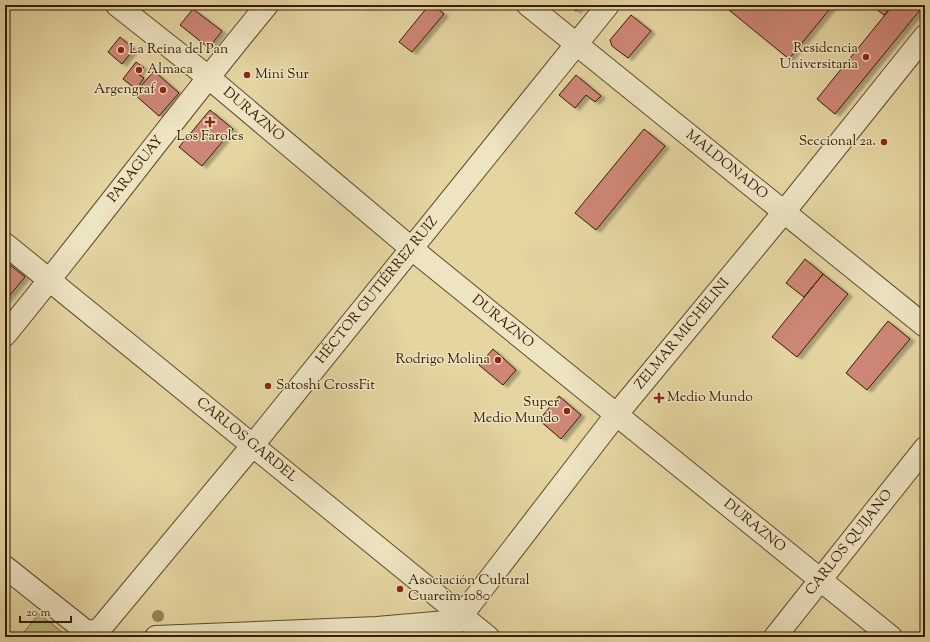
<svg xmlns="http://www.w3.org/2000/svg" width="930" height="642" font-family="'Sorts Mill Goudy',serif">
  <defs>
    <filter id="shadow"><feDropShadow dx="4.5" dy="2.5" stdDeviation="1" flood-color="#0004"/></filter>
  </defs>
  <rect width="100%" height="100%" fill="#e4d5a1"/>
  <filter id="stains"><feTurbulence type="fractalNoise" baseFrequency=".005" numOctaves="4"/><feColorMatrix values="0 0 0 0 .2 0 0 0 0 .09 0 0 0 0 .02 0 0 0 .5 -.17"/></filter>
  <radialGradient id="worn" r=".72"><stop offset=".6" stop-color="#630" stop-opacity="0"/><stop offset="1" stop-color="#630" stop-opacity=".3"/></radialGradient>
  <path fill="#bcbb7f" stroke="#786c40" d="M39,614l23,18 -4,5h-38z"/>
  <path fill="#ce8776" stroke="#351c00" filter="url(#shadow)" d="M429,5h4l11,9 -32,38 -13,-10z
    M569,5h12l-5,6z
    M723,5h110l-44,54z
    M871,5h22l-9,10z
    M893,5h21l6,5 -85,104 -18,-15z
    M193,9l29,22 -13,17 -29,-23z
    M631,15l20,16 -23,27 -16,-12 -2,-6z
    M120,37l14,12 -12,15 -14,-12z
    M136,62l8,6 -6,6 6,4 -8,11 -13,-10z
    M154,71l25,22 -20,23 -25,-22z
    M576,75l25,21 -6,6 -9,-7 -11,13 -16,-13z
    M210,110l23,19 -31,37 -23,-19z
    M644,129l21,17 -69,84 -21,-17z
    M805,259l18,15 -19,23 -18,-14z
    M5,261l20,16 -20,24z
    M823,274l25,20 -51,63 -25,-20z
    M888,321l22,18 -43,51 -21,-17z
    M493,349l23,21 -13,15 -24,-20z
    M559,396l22,19 -20,24 -22,-19z"/>
  <g fill="none" stroke-linecap="round" stroke-linejoin="round">
    <defs>
      <g id="minor">
        <path id="s1" d="M117,5l91,72 204,172 479,388"/>
        <path id="s2" d="M528,5l397,321"/>
        <path id="s3" d="M5,244l483,393"/>
        <path id="s4" d="M5,335c89,-109 173,-222 262,-330"/>
        <path d="M5,567l78,62 6,3 10,-2"/>
        <path id="s5" d="M99,630l154,-185 355,-440"/>
        <path d="M156,637l221,-9 81,-7"/>
        <path id="s6" d="M445,637l171,-222 168,-203 141,-176"/>
        <path id="s7" d="M775,637l150,-189"/>
      </g>
    </defs>
    <use href="#minor" stroke="#614a28" stroke-width="24"/>
    <use href="#minor" stroke="#ede4c2" stroke-width="22"/>
  </g>
  <circle fill="#96855a" cx="158" cy="616" r="6"/>
  <g fill="#8f2418" stroke="#ede4c2" stroke-width="1.5">
    <circle cx="121" cy="50" r="4"/>
    <circle cx="866" cy="57" r="4"/>
    <circle cx="139" cy="70" r="4"/>
    <circle cx="247" cy="75" r="4"/>
    <circle cx="163" cy="90" r="4"/>
    <path d="M208 116h4v4h4v4h-4v4h-4v-4h-4v-4h4z"/>
    <circle cx="884" cy="142" r="4"/>
    <circle cx="498" cy="360" r="4"/>
    <circle cx="268" cy="386" r="4"/>
    <path d="M657 392h4v4h4v4h-4v4h-4v-4h-4v-4h4z"/>
    <circle cx="567" cy="411" r="4"/>
    <circle cx="400" cy="589" r="4"/>
  </g>
  <g text-anchor="middle" dominant-baseline="central" stroke-width="3" stroke-linejoin="round" paint-order="stroke">
    <g font-size="14" fill="#351c00" stroke="#ede4c2" text-anchor="start">
      <text x="858" y="49" text-anchor="end">Residencia<tspan x="858" dy="16">Universitaria</tspan></text>
      <text x="129" y="50">La Reina del Pan</text>
      <text x="147" y="70">Almaca</text>
      <text x="255" y="75">Mini Sur</text>
      <text x="155" y="90" text-anchor="end">Argengraf</text>
      <text x="210" y="137" text-anchor="middle">Los Faroles</text>
      <text x="876" y="142" text-anchor="end">Seccional 2a.</text>
      <text x="490" y="360" text-anchor="end">Rodrigo Molina</text>
      <text x="276" y="386">Satoshi CrossFit</text>
      <text x="667" y="398">Medio Mundo</text>
      <text x="559" y="403" text-anchor="end">Super<tspan x="559" dy="16">Medio Mundo</tspan></text>
      <text x="408" y="581">Asociación Cultural<tspan x="408" dy="16">Cuareim 1080</tspan></text>
    </g>
    <g font-size="14" fill="#351c00" stroke="#ede4c2">
      <text stroke="none"><textPath href="#s1" startOffset="175">DURAZNO</textPath></text>
      <text stroke="none"><textPath href="#s2" startOffset="255">MALDONADO</textPath></text>
      <text stroke="none"><textPath href="#s4" startOffset="211">PARAGUAY</textPath></text>
      <text stroke="none"><textPath href="#s5" startOffset="439">HÉCTOR GUTIÉRREZ RUIZ</textPath></text>
      <text stroke="none"><textPath href="#s1" startOffset="499">DURAZNO</textPath></text>
      <text stroke="none"><textPath href="#s6" startOffset="385">ZELMAR MICHELINI</textPath></text>
      <text stroke="none"><textPath href="#s3" startOffset="311">CARLOS GARDEL</textPath></text>
      <text stroke="none"><textPath href="#s1" startOffset="823">DURAZNO</textPath></text>
      <text stroke="none"><textPath href="#s7" startOffset="120">CARLOS QUIJANO</textPath></text>
    </g>
  </g>
  <rect width="930" height="642" fill="none" stroke="#e4d5a1" stroke-width="20"/>
  <rect x="6" y="6" width="918" height="630" fill="none" stroke="#351c00" stroke-width="2"/>
  <rect x="10" y="10" width="910" height="622" fill="none" stroke="#351c00"/>
  <path d="M20 616v6h51v-6" fill="none" stroke="#351c00" stroke-width="2"/>
  <text x="26" y="616" font-size="12" fill="#351c00" stroke="#ede4c2" stroke-width="3" paint-order="stroke">20 m</text>
  <rect width="100%" height="100%" filter="url(#stains)"/>
  <rect width="100%" height="100%" fill="url(#worn)"/>
</svg>
